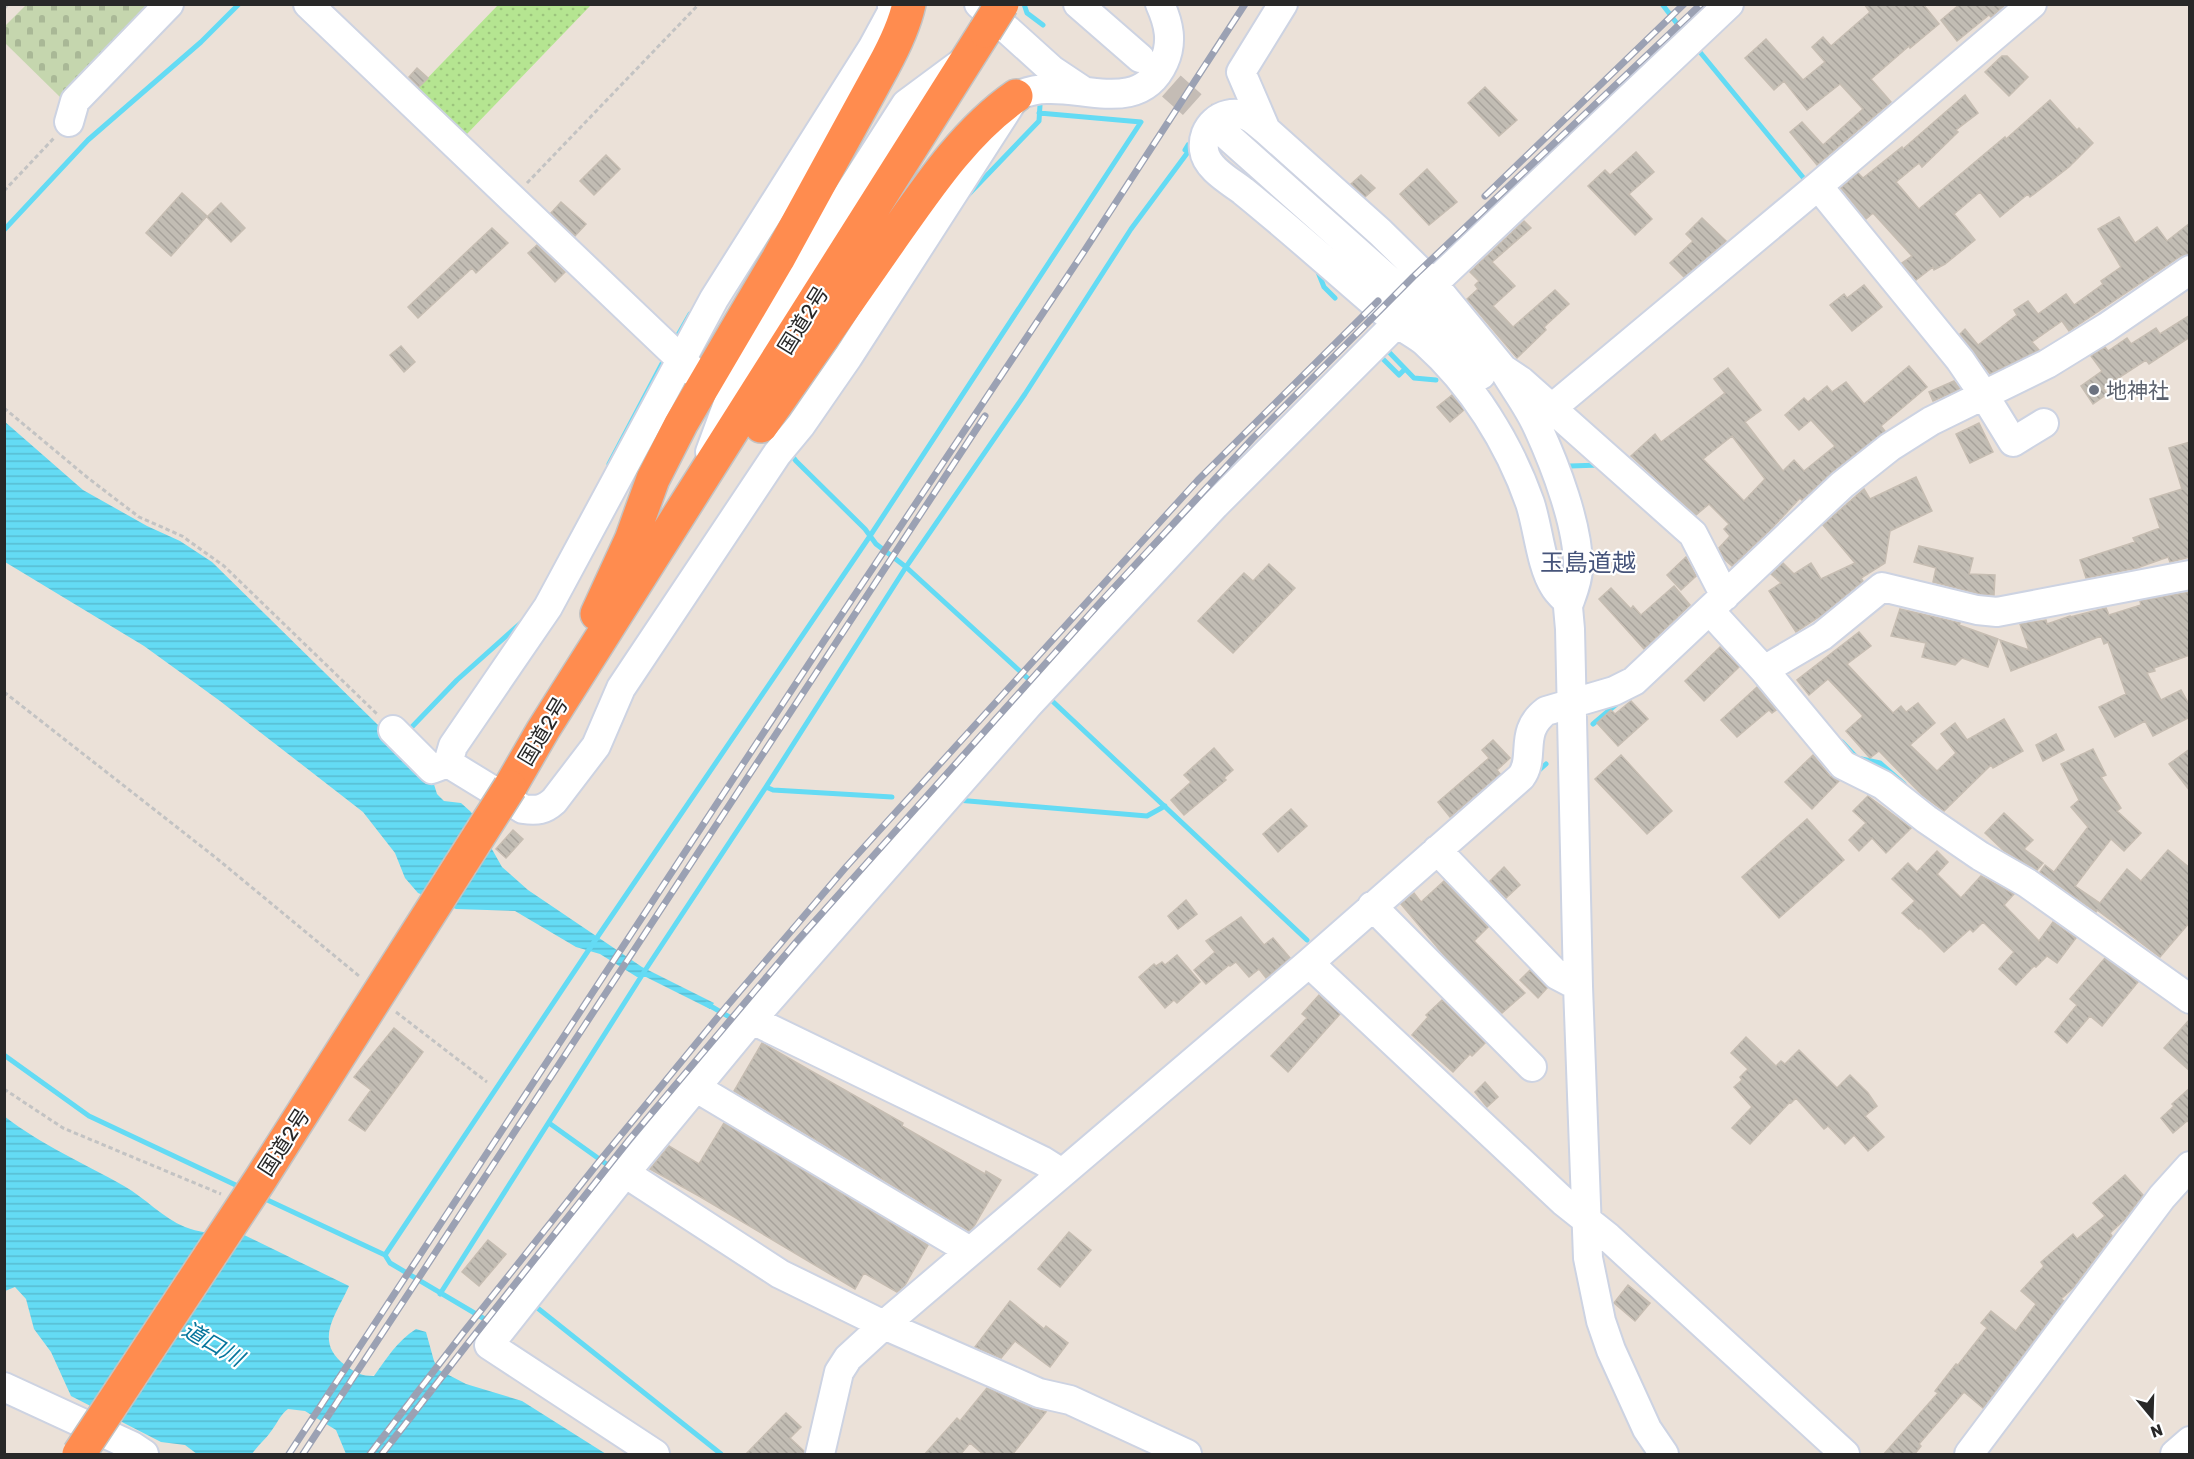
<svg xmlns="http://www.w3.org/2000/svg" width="2194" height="1459" font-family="Rubik,'Noto Sans JP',sans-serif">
  <defs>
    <pattern id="grass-dots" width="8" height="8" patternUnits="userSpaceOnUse" patternTransform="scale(1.5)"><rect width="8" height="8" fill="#b5e591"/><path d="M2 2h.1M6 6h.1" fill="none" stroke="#9cc47d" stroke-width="1.8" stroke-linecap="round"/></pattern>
    <pattern id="cemetery-stones" width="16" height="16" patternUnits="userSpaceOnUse" patternTransform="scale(1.5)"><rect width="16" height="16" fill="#c5d6ae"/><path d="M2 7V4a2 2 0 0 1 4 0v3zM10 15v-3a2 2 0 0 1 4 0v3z" fill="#a9b896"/></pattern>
    <pattern id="water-rules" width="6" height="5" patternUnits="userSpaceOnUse" patternTransform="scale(1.5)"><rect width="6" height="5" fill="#64dbf4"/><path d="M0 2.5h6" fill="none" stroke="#57bcd1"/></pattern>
    <pattern id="building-back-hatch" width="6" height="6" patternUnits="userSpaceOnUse" patternTransform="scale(1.5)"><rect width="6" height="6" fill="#c2bdb4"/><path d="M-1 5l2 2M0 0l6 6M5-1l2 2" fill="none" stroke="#a7a29b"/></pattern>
  </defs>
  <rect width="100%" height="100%" fill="#ebe1d8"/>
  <path fill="url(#grass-dots)" d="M498,5h93l-126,131 -49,-46z"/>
  <path fill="url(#cemetery-stones)" d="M26,5h125l-90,93 -56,-55 -1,-16z"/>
  <path fill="url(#water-rules)" d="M4,421l79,69 64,36 33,15 32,21 220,216 5,16 7,7 17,2 10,9 31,55 26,23 114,77 72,36 -4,6 -64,-32h-9l-37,-23 -24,-7 -61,-36 -59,-2 -38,-16 -13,-15 -10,-25 -32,-41 -143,-111 -76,-55 -139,-84z
    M4,1116c39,30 78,46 120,70 21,12 39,32 61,41 19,7 35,8 55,6l109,53c-13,29 -36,55 -4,79 10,8 17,11 29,11 13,-18 23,-35 42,-47l10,3 8,29 5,9 27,14 56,17 84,53h-260l-10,-24 -31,-19 -17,-2c-8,6 -10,13 -16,21 -6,9 -14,15 -20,24h-55l-12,-9 -24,-3 -90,-46 -20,-44 -17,-23 -8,-30 -11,-12 -10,4z"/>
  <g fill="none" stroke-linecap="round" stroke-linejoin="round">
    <path stroke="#64dbf4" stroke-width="5" d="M1024,4l3,9 16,12
      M1662,4l23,30
      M1695,46l111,135
      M968,195l71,-74 1,-16
      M4,230l84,-90 113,-98 38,-38
      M1318,272l6,15 11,11
      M674,342l16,-28
      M1387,350l27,28 22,2
      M1378,354l21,21 6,-6
      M790,453l6,8 69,68 11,15 30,23 129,118
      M609,464l56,-106
      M1570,466l31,-1
      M1048,697l259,243
      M1593,724l26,-22
      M408,731l49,-51 66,-59
      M1842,742l15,16 23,5 24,21
      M1536,773l10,-9
      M766,787l7,3 119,7
      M957,800l190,16 18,-10
      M707,1004l31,18
      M4,1055l85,61 153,72
      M549,1123l67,48
      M261,1197l124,58 5,8 103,61
      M385,1255l209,-313 276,-406 271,-414 -102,-9
      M440,1294l204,-322 122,-185 140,-220 119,-173 106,-165 57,-77 -3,-2 3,-5
      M533,1308l2,-2 186,148"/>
  </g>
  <path fill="url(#building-back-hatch)" stroke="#c6bdb2" stroke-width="1.5" fill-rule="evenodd" d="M1864,4h59l16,20 -29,24 -1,-2 -38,33 20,23 -74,63 -27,-33 12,-10 21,23 40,-36 -23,-25 -33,26 -23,-29 -10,9 -29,-32 21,-19 37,41 22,-18 -13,-15 11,-10 8,9 39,-34z
    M1960,4h46l-15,13 -2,-2 -32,26 -16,-21z
    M2002,56h5l21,21 -19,19 -24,-24z
    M417,68l11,10 -9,9 -10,-10z
    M1485,87l32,33 -18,16 -31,-33z
    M1965,95l13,18 -22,17 2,2 -36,35 -3,-4 -23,19 23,27 86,-72 1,2 44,-39 27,30 2,-2 14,15 -24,24 -39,30 -2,-3 -28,23 -20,-25 -26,22 21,26 -30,24 -11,6 -1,-3 -17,13 -14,-17 10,-7 -39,-43 -7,6 -25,-31 17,-15 5,5 39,-31 1,2z
    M1636,152l18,20 -25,22 23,25 -17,16 -47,-49 17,-16 5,5z
    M606,155l14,14 -26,26 -14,-14z
    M1427,169l30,33 -28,23 -29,-31z
    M1361,175l14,13 -10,9 -14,-13z
    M182,193l25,23 -36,40 -25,-23z
    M561,202l25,22 -11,12 -24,-23z
    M221,203l24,25 -14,14 -24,-25z
    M2119,217l16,26 22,-16 10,14 23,-18v31l-9,2 -112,75 -7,-10 -30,21 7,8 -49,24 -30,-40 5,-5 13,16 39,-30 -3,-5 14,-9 10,13 28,-20 8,11 29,-21 -2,-3 20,-14 -23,-38z
    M1702,218l24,23 -42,36 -14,-14 23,-22 -7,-7z
    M1524,221l7,7 -39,34 23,24 -22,20 20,21 42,-37 14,14 -25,23 2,3 -29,28 -50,-59 11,-10 -3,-4 4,-4 -9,-9z
    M492,228l16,15 -32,30 -4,-5 -54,50 -10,-11z
    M537,245l28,27 -10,10 -27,-29z
    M1864,285l18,22 -30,24 -22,-26 14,-11 3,4z
    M2190,315v22l-41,27 -3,-4 -43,28 4,6 -14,10 -12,-18 21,-15 -11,-15 14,-9 3,4 19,-13 4,6 25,-16 4,6z
    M401,346l14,16 -11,10 -14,-17z
    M1909,366l18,21 -46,39 4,5 -53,41 -30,28 -2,-2 -28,30 -40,38 -8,-7 -5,-11 11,-12 -6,-7 5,-5 -20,-20 -13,11 -65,-59 24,-22 6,8 64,-49 -11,-14 14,-11 33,42 -16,12 38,49 11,-11 10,11 31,-25 -24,-26 -12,10 -14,-15 19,-17 4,4 19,-16 5,6 14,-10 18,22zM1732,436l33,43 -21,22 -41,-42z
    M1954,381l6,8 -27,12 -4,-9z
    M1452,395l12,15 -14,12 -13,-15z
    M1979,423l14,29 -23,11 -14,-29z
    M2190,442v115l-20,5 -2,-5 -31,11 -51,10 -6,-18 55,-18 -2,-4 27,-10 -10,-29 32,-10 -13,-41z
    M1916,477l16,34 -42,20 -5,32 -24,15 2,3 -41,34 -26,17 -27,-41 12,-8 -10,-9 12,-11 11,11 17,-11 10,16 34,-16 -32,-38 41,-36 6,10z
    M1919,546l54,12 -4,16 26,1 -1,20 -14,-1 -47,-12 3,-14 -22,-6z
    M1686,557l10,19 -15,14 -14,-15z
    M1269,564l26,24 -62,65 -35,-32 46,-48 9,8z
    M1674,586l16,19 -46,44 -45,-50 12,-11 20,21 2,-3 8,9z
    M2190,592v63l-36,13 1,3 -8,2 14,27 20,-10 9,16v11l-37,19 -8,-15 -30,16 -16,-30 27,-13 -18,-52 -4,2 -3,-8 -90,35 -11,-31 29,10 -9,-26 26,-4 1,4 23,-8v1l36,-9 3,7 32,-10 -1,-4z
    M1900,609l60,14 -1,2 39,14 -10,28 -26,-9 -7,7 -33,-8 4,-14 -35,-7z
    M1859,632l12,14 -24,18 46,49 8,-7 5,6 12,-9 17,20 -25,22 27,26 19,-18 -15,-19 14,-11 12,17 37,-21 19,32 -30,17 -2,-3 -47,46 -22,-16 -43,-44 -9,7 -24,-27 17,-15 -35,-37 -19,16 -12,-15z
    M1720,647l19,20 -35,34 -19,-20z
    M1757,687l19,23 -4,3 -3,-3 -32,27 -16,-17z
    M1631,701l17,18 -30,27 -21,-23 14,-13 4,4z
    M2056,734l8,16 -21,11 -7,-16z
    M1493,740l17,18 -13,12 3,4 -50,43 -12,-15 51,-44 -7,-8z
    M1214,748l19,22 -9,8 2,2 -42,35 -13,-15 20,-18 -7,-7z
    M2093,749l13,26 -5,2 20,31 -4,3 24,22 -17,18 -13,-12 -36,47 25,17 27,-34 14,12 27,-31 22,18v54l-30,35 -63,-47 -1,2 -56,-40 5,-7 9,7 34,-45 -17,-20 8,-7 -18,-36z
    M2190,749v42l-21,-27z
    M1621,755l51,56 -25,23 -52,-55z
    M1813,755l17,21 9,5 -27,28 -27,-27z
    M1868,796l43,32 -25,25 -14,-15 -13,13 -10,-11 17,-17 -13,-12z
    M1291,809l16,17 -29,26 -15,-18z
    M2004,813l29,27 -9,9 19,14 -6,7 -33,-19 -19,-18z
    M1807,819l37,41 -65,58 -37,-41z
    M513,830l10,9 -17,19 -10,-9z
    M1937,851l11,11 -11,12 24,24 20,-22 33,18 -10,11 35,36 14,-19 23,16 -19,25 -10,-7 -11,11 -2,-1 -18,19 -17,-16 15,-17 -31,-30 -10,10 -3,-3 -26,23 -24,-24 -1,1 -17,-16 13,-12 -23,-22 16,-16 9,9z
    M1504,867l16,18 -14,13 -16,-17z
    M1444,881l44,46 -14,14 51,52 -23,20 -54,-53 -47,-56 13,-11 7,9z
    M1186,900l11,14 -19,15 -10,-13z
    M1241,917l23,28 9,-7 17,20 -24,20 -7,-9 -10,8 -13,-15 -6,4 -1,-1 -23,19 -12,-14 21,-18 -9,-11z
    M1177,955l23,27 -23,21 -3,-3 -9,8 -26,-31 15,-13 2,2 6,-4 3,3z
    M2105,958l33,24 -36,44 -12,-10 -23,27 -12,-11 22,-27 -7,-6z
    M1530,970l17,18 -9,10 -18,-18z
    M1319,995l21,19 -52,58 -17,-16 36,-38 -5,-4z
    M1442,1000l43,43 -13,13 -2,-2 -17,18 -41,-37 16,-18 -2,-2z
    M2190,1019v52l-26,-23z
    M394,1028l29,24 -58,79 -16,-11 22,-30 -17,-13z
    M1746,1037l30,29 5,-5 4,3 14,-14 38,38 13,-13 18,18 9,13 -12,10 19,21 -16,14 -14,-16 -9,9 -17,-18 -4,3 -28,-31 -5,5 -1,-1 -40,42 -18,-16 20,-21 -18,-20 8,-7 -2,-3 8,-8 -17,-16z
    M762,1043l141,80 -1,3 83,48 1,-3 15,9 -27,46 -5,5 -235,-140z
    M1485,1082l13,15 -11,10 -12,-15z
    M2190,1088v35l-3,-2 -14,12 -12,-15 13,-12 -2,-2z
    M724,1123l204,122 -23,40 -8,7 -33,-19 -9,16 -156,-93 -49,-27 19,-23 30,18z
    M2125,1175l18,20 -19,25 -14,13 2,3 -39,52 -12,11 3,2 -81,107 -19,-16 -45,52 2,2 -7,9h-31l55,-62 -3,-2 21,-27 2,1 29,-37 -6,-5 10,-12 25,20 20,-27 -15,-13 23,-25 -3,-4 32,-28 4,5 28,-23 -12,-13z
    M1069,1232l22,18 -31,37 -22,-18z
    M488,1240l18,14 -27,32 -17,-14z
    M1628,1285l22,18 -15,18 -21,-18z
    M1010,1301l34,28 2,-3 22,17 -18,24 -35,-26 -14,17 -26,-11z
    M987,1388l45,20 14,4 -34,43h-28l-14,-12 -10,12h-36l33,-37 3,3z
    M786,1413l15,14 -11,11 14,13v4h-59z"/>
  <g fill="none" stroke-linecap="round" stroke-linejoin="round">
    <path stroke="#c4bcb5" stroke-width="28" stroke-dasharray="28 14" stroke-linecap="butt" d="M1140,58l83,74"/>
    <defs>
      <path id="minor" d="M308,4l385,367
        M979,4l73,66 30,20
        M1078,4l62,54
        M69,122l6,-21 94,-97
        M1266,130l-25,-58 42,-68
        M1223,132l185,165 45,43 28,35
        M1818,186l142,174 24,35 29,47 31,-19
        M1433,284l296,-280
        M1503,369c11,19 26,38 35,59 17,37 41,99 40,140 0,12 -5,24 -9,35 -5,-5 -12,-11 -15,-17 -13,-20 -16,-59 -24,-83 -21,-60 -58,-119 -105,-161 -10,-8 -21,-13 -30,-21 -51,-43 -100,-88 -152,-130 -13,-10 -37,-23 -39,-41 -3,-23 17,-41 40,-35 8,2 15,10 22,15l114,102 53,52 70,85 18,12 172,153 32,62
        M1552,408l266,-222 214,-182
        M710,452l37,-100 159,-248 58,-43
        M1566,585l4,44 8,357 10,272 13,63 10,29 36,79 17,25
        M1710,611l54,59 79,95 40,20 43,34 54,37 47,27 163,116
        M1764,670l58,-34 60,-49 95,23 20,2 193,-37
        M393,730l39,39 16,-6 5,-17 95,-139 166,-308 159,-252 19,-35v-8
        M448,763l75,46c14,2 21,1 31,-8l42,-55 25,-58 156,-234 24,-29 47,-68 168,-261c10,-4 20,-7 31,-7 41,-2 94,24 117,-27 9,-20 5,-38 -4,-58
        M1437,850l120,125 21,11
        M1372,906l160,161
        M1309,963l255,239 44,35 237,217
        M752,1020l291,141 19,12
        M695,1087l275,164
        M625,1173l155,101 104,51 155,68 31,7 117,54
        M4,1387l128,59 12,8
        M655,1454l-166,-109 136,-172 124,-150 279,-318 187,-200 182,-182
        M820,1454l19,-82 9,-14 36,-33 425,-362 212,-186c15,-20 -3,-45 25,-66l68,-20 20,-10 208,-196 48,-38 41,-26 116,-57 60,-37 83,-57
        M1969,1454l193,-257 28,-31
        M2175,1454l15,-13"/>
      <path id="highway" d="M761,426c43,-62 86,-124 129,-185 36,-51 74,-109 126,-145
        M597,614l34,-74 22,-61 28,-55 97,-165 105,-192c11,-20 21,-40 26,-63
        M510,787l33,-57 442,-699"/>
    </defs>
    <use href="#minor" stroke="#cdd3e2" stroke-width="32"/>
    <use href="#highway" stroke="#c3c3c3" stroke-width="36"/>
    <path stroke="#c3c3c3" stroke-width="3" stroke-dasharray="4.5 3" stroke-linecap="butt" d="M4,9l4,-5
      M527,183l172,-179
      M4,191l50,-53
      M4,408l84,70 51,39 43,19 42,30 153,148
      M4,692l211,165 144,119
      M396,1012l91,70
      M4,1089l59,39 158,66"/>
    <use href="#minor" stroke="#fff" stroke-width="28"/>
    <use href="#highway" stroke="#ff8c4f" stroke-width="33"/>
    <defs>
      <path id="rail" d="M1485,196l199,-192
        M289,1454l527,-801 267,-400 162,-249
        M303,1454l682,-1038
        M370,1454l93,-121 135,-170 129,-157 119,-139 352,-387 180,-179
        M382,1454l87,-112 160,-202 168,-199 300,-335 155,-167 161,-162 288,-273"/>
    </defs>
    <use href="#rail" stroke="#9ba1b3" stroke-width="7"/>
    <use href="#rail" stroke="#fff" stroke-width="4.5" stroke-dasharray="14" stroke-linecap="butt"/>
    <defs>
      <path id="highway-bridge" d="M985,31l17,-27
        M79,1454l181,-274 250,-393"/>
    </defs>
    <use href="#highway-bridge" stroke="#c3c3c3" stroke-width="36" stroke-linecap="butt"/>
    <use href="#highway-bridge" stroke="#ff8c4f" stroke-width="33"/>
  </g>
  <circle fill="#6b7280" stroke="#fff" stroke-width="2" cx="2094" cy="390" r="6"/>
  <g text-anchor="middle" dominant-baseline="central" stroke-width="4.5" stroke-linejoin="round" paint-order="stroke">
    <g font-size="21" fill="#282828" stroke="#fff">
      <text transform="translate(803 320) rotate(-58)">国道2号</text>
      <text transform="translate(543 731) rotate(-59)">国道2号</text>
      <text transform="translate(284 1142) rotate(-57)">国道2号</text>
    </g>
    <g font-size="21" fill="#5b616d" stroke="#fff" text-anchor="start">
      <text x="2106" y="390">地神社</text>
    </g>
    <g font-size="22" font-style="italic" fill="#07769d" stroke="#fff">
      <text transform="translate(213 1344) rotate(30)">道口川</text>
    </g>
    <g font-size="24" fill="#46547a" stroke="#fff">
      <text x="1588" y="563">玉島道越</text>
    </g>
  </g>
  <rect width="2194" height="1459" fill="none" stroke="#282828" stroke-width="12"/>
  <g transform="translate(2152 1417) rotate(161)" stroke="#ffffff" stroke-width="4.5" paint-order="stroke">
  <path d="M0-4.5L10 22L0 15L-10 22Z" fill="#282828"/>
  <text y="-9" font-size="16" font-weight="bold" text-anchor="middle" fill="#282828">N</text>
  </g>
</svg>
